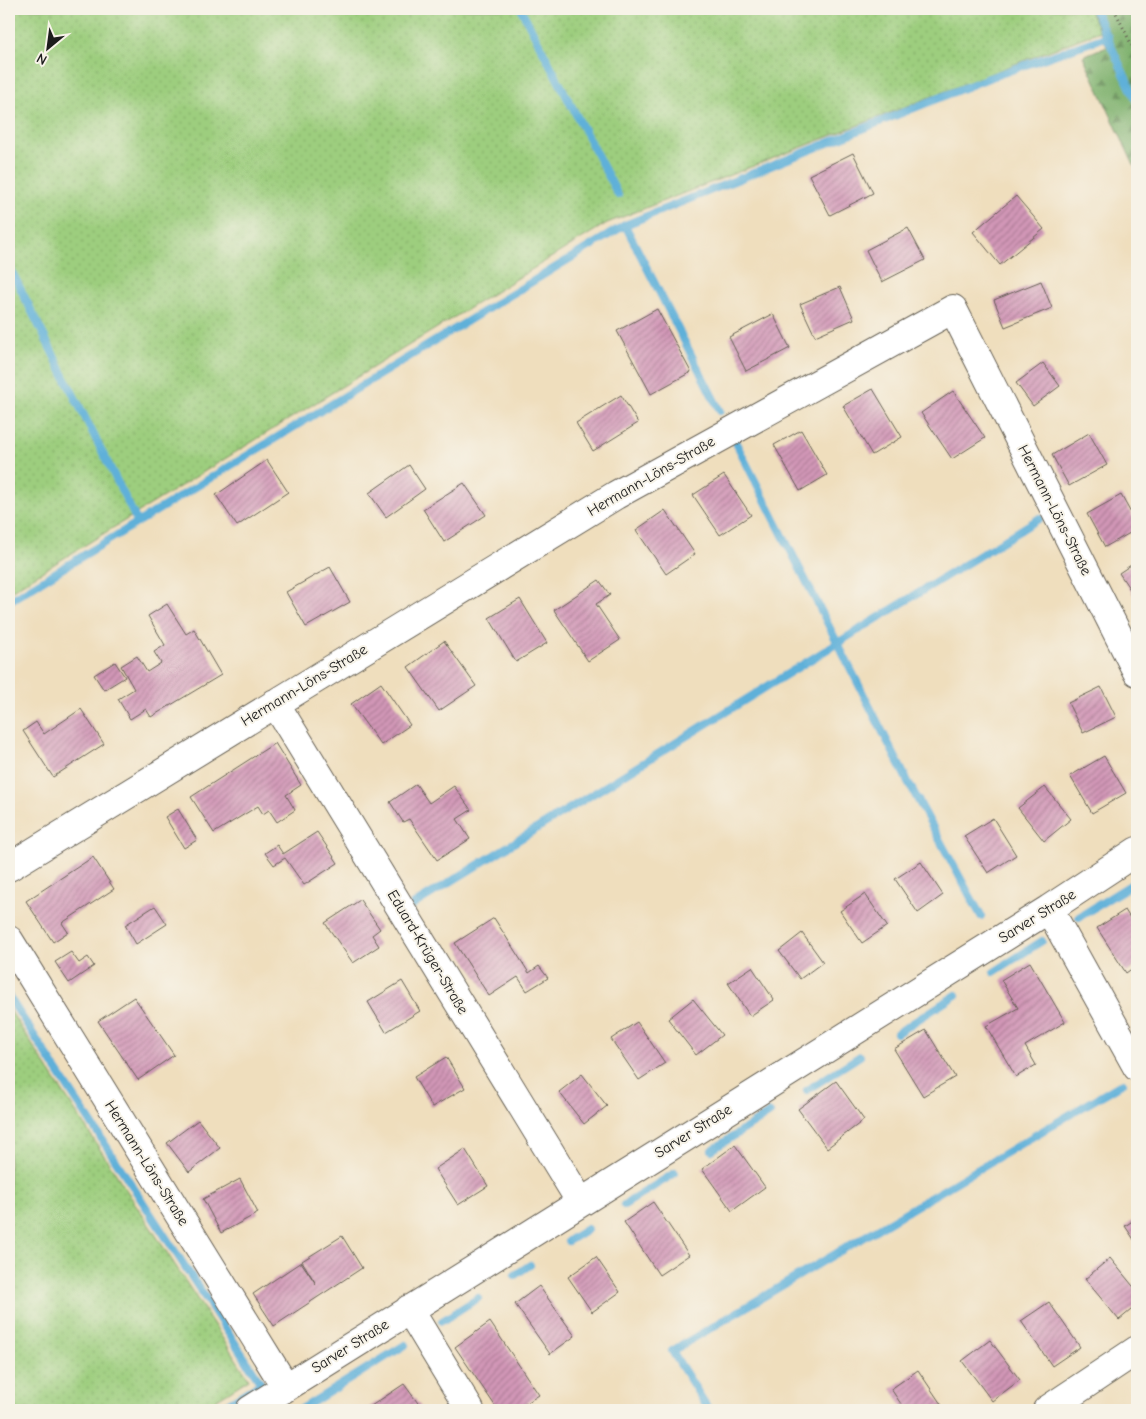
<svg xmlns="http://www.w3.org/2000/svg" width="1146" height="1419" font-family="'Comic Neue',sans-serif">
  <defs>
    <pattern id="grass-dots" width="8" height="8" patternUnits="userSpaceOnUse" patternTransform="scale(1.25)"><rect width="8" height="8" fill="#9dce7e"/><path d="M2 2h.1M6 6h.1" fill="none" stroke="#87b06c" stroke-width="1.8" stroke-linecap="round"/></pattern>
    <pattern id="forest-firs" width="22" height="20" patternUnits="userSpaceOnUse" patternTransform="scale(1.25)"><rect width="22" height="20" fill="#7eb16d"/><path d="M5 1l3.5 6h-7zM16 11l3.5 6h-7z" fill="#668f59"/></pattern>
    <pattern id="building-hatch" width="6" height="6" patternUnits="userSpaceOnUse" patternTransform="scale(1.25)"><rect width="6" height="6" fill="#d297b7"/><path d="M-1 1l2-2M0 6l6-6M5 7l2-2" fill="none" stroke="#aa7a94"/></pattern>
  </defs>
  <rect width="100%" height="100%" fill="#f7f3e8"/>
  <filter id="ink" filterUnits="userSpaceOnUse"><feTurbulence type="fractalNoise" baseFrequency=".02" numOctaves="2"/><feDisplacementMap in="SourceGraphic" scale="10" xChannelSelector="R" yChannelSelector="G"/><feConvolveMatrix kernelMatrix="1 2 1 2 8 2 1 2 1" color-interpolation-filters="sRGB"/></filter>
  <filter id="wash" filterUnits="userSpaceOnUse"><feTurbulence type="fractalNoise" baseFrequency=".0096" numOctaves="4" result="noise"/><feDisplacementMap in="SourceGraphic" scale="20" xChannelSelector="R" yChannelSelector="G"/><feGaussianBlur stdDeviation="1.12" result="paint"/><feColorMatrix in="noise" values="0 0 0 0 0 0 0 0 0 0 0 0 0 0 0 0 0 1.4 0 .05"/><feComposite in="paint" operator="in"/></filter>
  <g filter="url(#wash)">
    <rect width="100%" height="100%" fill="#efdebd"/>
    <path fill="url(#grass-dots)" stroke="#5c754d" d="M9,9h1080l11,22 -493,192 -598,369z
      M9,1009l240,370 -49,31h-191z"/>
    <path fill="url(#forest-firs)" stroke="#4d6644" d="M1089,9l48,1v162l-54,-116 24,-10z"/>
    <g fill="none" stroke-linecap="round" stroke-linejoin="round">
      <path stroke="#5eb0d9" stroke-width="8" d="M521,9l97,186
        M1094,9l43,93
        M625,225l95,186
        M9,266l128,255
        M734,439l172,339 75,138
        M9,601l616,-376 361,-146 122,-43
        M413,905l627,-387
        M1079,917l58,-36
        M994,972l48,-31
        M9,997l252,386 -43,27
        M897,1033l59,-38
        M807,1090l53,-34
        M712,1150l58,-37
        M624,1205l51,-32
        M568,1241l19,-12
        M515,1275l15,-10
        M442,1321l36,-23
        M300,1410l105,-65
        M709,1410l-37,-59 451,-268"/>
    </g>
    <g id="blocks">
      <path fill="url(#building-hatch)" d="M853,153l20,40 -43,22 -21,-40z
        M1016,196l28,33 -44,36 -27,-33z
        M908,228l17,32 -43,22 -16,-32z
        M1041,281l11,27 -47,19 -11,-27z
        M840,287l14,32 -39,17 -15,-32z
        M657,309l34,63 -40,22 -34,-63z
        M773,314l17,34 -44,23 -17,-34z
        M1043,363l17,23 -27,20 -17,-23z
        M873,389l29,48 -30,18 -29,-49z
        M953,391l32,47 -33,21 -31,-46z
        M621,395l17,28 -45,28 -17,-28z
        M801,430l26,45 -27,16 -26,-46z
        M1089,433l18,32 -38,21 -17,-31z
        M267,460l21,32 -51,34 -21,-31z
        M409,465l16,24 -39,28 -17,-24z
        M724,475l27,40 -31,20 -27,-40z
        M464,483l22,32 -42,27 -21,-33z
        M1121,495l16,29v5l-32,18 -18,-33z
        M665,510l30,44 -29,20 -30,-44z
        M1137,561v39l-18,-27z
        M330,567l20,35 -44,25 -20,-35z
        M599,580l11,15 -14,9 24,36 -32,21 -34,-51z
        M520,599l27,44 -31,19 -27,-44z
        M167,604l19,30 8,-5 27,46 -70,42 -5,-8 -16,10 -12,-20 16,-10 -13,-23 16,-10 10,16 14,-9 -7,-11 11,-7 -17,-29z
        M444,641l32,45 -37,25 -31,-44z
        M115,662l10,15 -21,13 -10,-15z
        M381,683l29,42 -29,20 -30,-41z
        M1101,687l15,30 -33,16 -15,-30z
        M81,709l23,35 -51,33 -30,-46 13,-9 8,12z
        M275,743l26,42 -15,10 9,15 -18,12 -8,-12 -6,4 -5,-8 -44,27 -23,-36z
        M1104,756l22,37 -34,20 -22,-37z
        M416,784l13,19 25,-17 17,24 -14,9 13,20 -33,21 -28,-41 -6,3 -13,-20z
        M1045,787l26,32 -27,22 -26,-33z
        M178,809l19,31 -13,8 -19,-31z
        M993,818l23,37 -28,18 -24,-37z
        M317,832l21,31 -34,22 -19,-27 -11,7 -9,-12 12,-8 6,9z
        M93,857l21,32 -52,34 6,9 -15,10 -27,-41z
        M921,862l22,33 -25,18 -23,-34z
        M865,894l22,32 -25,17 -22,-32z
        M360,900l20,29 -8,6 7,11 -26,17 -28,-40z
        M155,906l12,18 -31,20 -11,-19z
        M1125,910l12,19v36l-11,8 -29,-45z
        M494,918l35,55 10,-7 9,12 -21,13 -9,-14 -29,19 -34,-53z
        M802,933l21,29 -23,17 -21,-28z
        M71,952l8,11 9,-6 6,9 -25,17 -14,-21z
        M1030,962l35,60 -40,24 11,19 -20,12 -30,-51 32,-18 -17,-28z
        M752,967l22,33 -24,16 -22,-33z
        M402,981l18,30 -34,21 -18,-30z
        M134,997l40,58 -36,25 -40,-59z
        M693,999l29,36 -26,20 -28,-36z
        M637,1022l28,41 -26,17 -28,-41z
        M926,1030l29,47 -32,19 -29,-47z
        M446,1057l19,31 -33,19 -18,-30z
        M582,1074l25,32 -23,18 -25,-32z
        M836,1081l28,39 -37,28 -29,-39z
        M198,1120l22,28 -31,24 -22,-29z
        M735,1145l30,42 -33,24 -30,-42z
        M465,1149l23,37 -30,19 -23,-36z
        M240,1179l18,34 -37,20 -18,-34z
        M653,1202l36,53 -30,20 -35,-53z
        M1137,1218v26l-12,-18z
        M342,1236l20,32 -88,58 -21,-32 48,-32 15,22 -14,-23z
        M596,1257l24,35 -28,20 -24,-35z
        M1110,1258l27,33v14l-18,15 -34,-41z
        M539,1286l36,50 -25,18 -35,-50z
        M1049,1302l31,45 -28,19 -31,-45z
        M490,1322l49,73 -23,15h-18l-43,-63z
        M990,1340l30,40 -28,21 -30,-40z
        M918,1370l27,40h-40l-14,-21z
        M404,1384l19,26h-58z"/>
    </g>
  </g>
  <g filter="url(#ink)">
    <use href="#blocks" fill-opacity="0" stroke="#666054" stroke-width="1"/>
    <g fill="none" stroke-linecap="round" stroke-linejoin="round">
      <defs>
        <path id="minor" d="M275,703l305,498
          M9,867l607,-372 337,-186 184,363
          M1049,909l88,158
          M9,940l276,446
          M409,1309l61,101
          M250,1410l799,-501 88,-58
          M1047,1410l90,-60"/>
      </defs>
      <use href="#minor" stroke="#666054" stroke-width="30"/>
      <path stroke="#666054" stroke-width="3" stroke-dasharray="1 4" stroke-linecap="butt" d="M1114,9l23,47"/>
      <use href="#minor" stroke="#fff" stroke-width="28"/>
    </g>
  </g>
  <g text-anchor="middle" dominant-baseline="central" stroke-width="4" stroke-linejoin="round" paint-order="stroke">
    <g font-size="15" fill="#1c1c1c" stroke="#f7f3e8">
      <text transform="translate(651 476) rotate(-30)">Hermann-Löns-Straße</text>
      <text transform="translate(1055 510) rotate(63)">Hermann-Löns-Straße</text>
      <text transform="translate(304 685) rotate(-31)">Hermann-Löns-Straße</text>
      <text transform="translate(1037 916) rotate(-32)">Sarver Straße</text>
      <text transform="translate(428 952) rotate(59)">Eduard-Krüger-Straße</text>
      <text transform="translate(693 1131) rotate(-32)">Sarver Straße</text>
      <text transform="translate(147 1163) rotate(58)">Hermann-Löns-Straße</text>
      <text transform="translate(350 1346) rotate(-32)">Sarver Straße</text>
    </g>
  </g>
  <rect width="1146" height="1419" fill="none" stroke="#f7f3e8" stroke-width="30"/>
  <g transform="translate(48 48) rotate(209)" stroke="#f7f3e8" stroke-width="4" paint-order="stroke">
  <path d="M0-4L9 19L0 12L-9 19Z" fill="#1c1c1c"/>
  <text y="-8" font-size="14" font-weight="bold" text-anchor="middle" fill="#1c1c1c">N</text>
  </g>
</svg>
